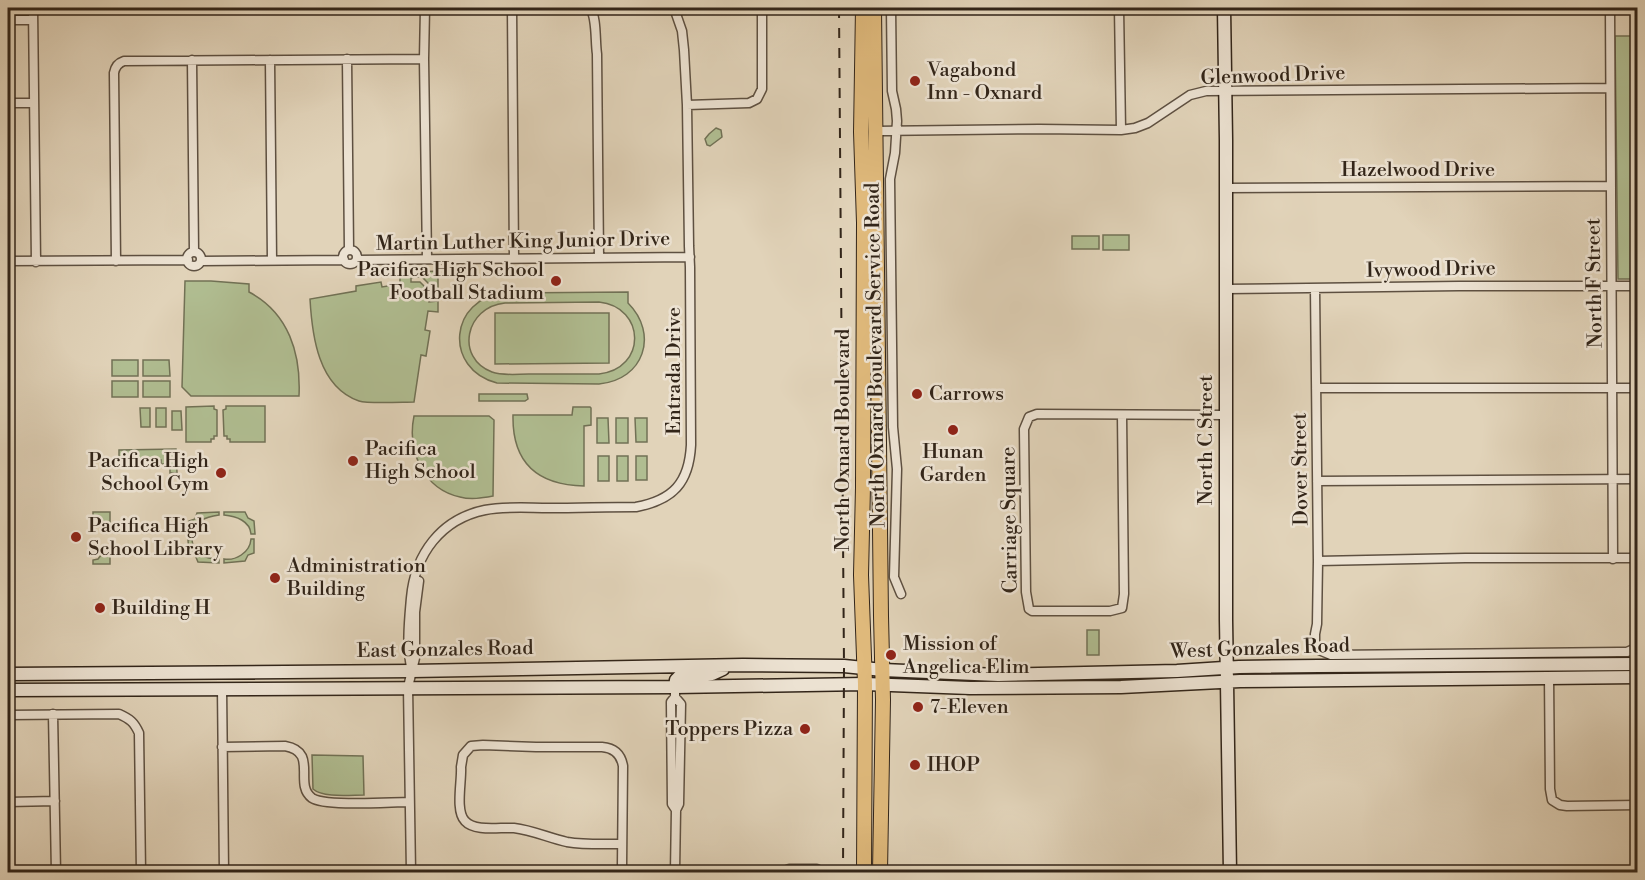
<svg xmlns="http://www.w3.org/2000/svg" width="1645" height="880" font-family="'Libre Bodoni',serif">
  <rect width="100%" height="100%" fill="#e1d3b9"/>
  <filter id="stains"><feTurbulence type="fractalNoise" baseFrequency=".00333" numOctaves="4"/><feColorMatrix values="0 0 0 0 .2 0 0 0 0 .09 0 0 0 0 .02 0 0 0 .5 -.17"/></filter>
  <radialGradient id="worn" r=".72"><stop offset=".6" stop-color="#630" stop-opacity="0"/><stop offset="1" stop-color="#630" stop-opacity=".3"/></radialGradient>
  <path fill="#b0bd91" stroke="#717155" stroke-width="1.5" fill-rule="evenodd" d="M1615,36h22v243h-19z
    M716,128l5,2 1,7 -12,9 -3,-1 -2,-6 4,-5z
    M1103,235h26v15h-26z
    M1072,236h27v13h-27z
    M438,271v29h-4v-11l-12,-12h-5v-5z
    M400,272h16v5l-5,1v4h9l9,9v11l9,-1v11l-10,-1 -3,19 5,1 -4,25 -5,-1 -7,47c-11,0 -46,2 -55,-1 -41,-14 -47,-66 -49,-102l46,-8v-5l25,-4 1,5 18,-3z
    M185,281h26l38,3v8c40,21 52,62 50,104h-108l-9,-9z
    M628,292v11c31,31 16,77 -29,81l-102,-1c-54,-14 -48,-85 8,-90zM599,302c47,5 48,67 0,72 -23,0 -47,0 -70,0 -12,0 -26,2 -37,-2 -37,-14 -27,-65 13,-69z
    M495,313h114v50l-114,1z
    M112,360h26v16h-26z
    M143,360h26l1,16h-27z
    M112,381h26v16h-26z
    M143,381h27v16h-27z
    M479,394h48l1,5 -3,2h-46z
    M214,406v3l3,1v26h-3v3h-3v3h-25v-35z
    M226,406h39v36h-35v-3h-3v-3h-3l-1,-26 3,-1z
    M573,407h17l1,1v17l-7,1v60c-47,-1 -72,-24 -71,-71h59z
    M140,408h10v19h-9z
    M156,408h10v19h-10z
    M172,411h9l1,19h-10z
    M414,416h75l5,4 -1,76c-11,2 -22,4 -33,1 -37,-8 -53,-47 -46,-81z
    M597,418h11l1,25h-12z
    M616,418h12v25h-12z
    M635,418h12v24h-11z
    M176,449l1,24h-7v-9h-9v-4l-42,1v-11z
    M598,456h11v25h-11z
    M617,456h11v25h-11z
    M636,456h11v24h-11z
    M93,512h17v14h-5l-7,-9h-5z
    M219,512v3c-13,2 -26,6 -27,20h-4l1,-14 6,-2 2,-6z
    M224,512h21l3,6 6,3 1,13h-4c-1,-13 -15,-18 -27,-19z
    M251,539h3v14l-6,2 -3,6 -21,2v-4c11,2 26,-6 27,-20z
    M188,540h4c1,14 14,19 27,19v4l-21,-1 -3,-7 -6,-2z
    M105,550h5v14h-17v-4l5,-1z
    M1087,630h12v25h-12z
    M312,755l51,1 1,39c-14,0 -41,3 -51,-6z"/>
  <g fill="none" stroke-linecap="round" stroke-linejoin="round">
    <defs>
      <path id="street" d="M33,8l3,254
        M425,8l-1,51 3,200
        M512,8l2,250
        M590,8c7,9 5,33 7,46l2,204
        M891,8l1,83 4,18 1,12 -2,32 -5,26 3,248 4,42 -3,108 7,17
        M1119,8l2,122
        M1610,8l3,551
        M8,20h25
        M347,59l2,191
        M192,60l2,192
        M270,60l2,200
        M8,103h25
        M687,105l62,-2 8,-4 5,-10v-81
        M875,131l164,-2 82,1 14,-2 13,-5 42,-28 16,-4 404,-3
        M1226,188l384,-2
        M343 257a7 7 0 1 1 14 0a7 7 0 1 1-14 0Z
        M187 259a7 7 0 1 1 14 0a7 7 0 1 1-14 0Z
        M357,260l333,-3
        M8,261l180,-1
        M116,261l-2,-188c1,-6 4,-10 10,-12l300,-2
        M201,261l143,-1
        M1315,288l3,273 -1,63 -2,10v8l4,8 12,5 288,-3h8l11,-5
        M1226,289l233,-3h179
        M1316,388h322
        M1122,415l2,179 -2,14 -12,3h-78l-3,-2 -3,-17 -2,-163 5,-12 8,-3 189,1
        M1317,481l321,-2
        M1318,561l147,-3h173
        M412,671c-6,-23 -3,-50 -1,-73 4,-44 30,-79 74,-88 21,-4 43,-2 64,-2 29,0 58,-1 87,-1 37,-7 53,-24 55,-62l-1,-178 -1,-21 -2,-141 -3,-55 -2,-19 -8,-23
        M1549,676l1,113 2,11 8,5 7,1 71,-1
        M222,688l2,184
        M675,693v4l-4,5 1,102 4,6
        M675,697l6,7 -2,100 -3,6 -1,62
        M53,714l3,158
        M8,715l111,-1c11,5 15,8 20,19l2,139
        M222,747l63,-1c34,6 8,38 27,52 13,9 78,4 97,4
        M8,802l47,-1
        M693,871l19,1
        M411,872l-3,-185 7,-29v-46l4,-31
        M621,872l1,-6 1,-100c-2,-12 -9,-18 -21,-19h-66l-53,-2 -12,1 -8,9 -2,12c1,14 -6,44 4,54 10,11 35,6 49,7 18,2 35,10 53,14 18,3 37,2 55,2
        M782,872l7,-3h28"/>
      <path id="secondary" d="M1224,8l2,132v480l4,252
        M8,674l404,-3 331,-6 101,1 39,4 115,5 179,-4 62,-4 80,-1 319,-2
        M675,687l1,-7 3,-3 33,-3 11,-5
        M8,690l667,-3 190,-3 105,4 151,-1 119,-6 398,-4"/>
      <path id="primary" d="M863,8l-2,124 3,91 -1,264 -2,88 4,109 -1,188
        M874,8l7,608 2,84 -3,172"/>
    </defs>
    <use href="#street" stroke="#5e5041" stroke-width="11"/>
    <use href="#secondary" stroke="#322519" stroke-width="15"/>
    <use href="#primary" stroke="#322519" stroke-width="16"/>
    <use href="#street" stroke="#ece2d2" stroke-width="8"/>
    <use href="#secondary" stroke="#ece2d2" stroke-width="12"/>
    <use href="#primary" stroke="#e0ba7c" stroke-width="14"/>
    <path stroke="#322519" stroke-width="2" stroke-dasharray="10 10" stroke-linecap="butt" d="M839,8l5,658 -1,206"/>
  </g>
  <g fill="#8f2418" stroke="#ece2d2" stroke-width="2">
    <circle cx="915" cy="81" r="6"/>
    <circle cx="556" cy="281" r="6"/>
    <circle cx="917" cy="394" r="6"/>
    <circle cx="953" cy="430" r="6"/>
    <circle cx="353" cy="461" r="6"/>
    <circle cx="221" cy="473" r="6"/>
    <circle cx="76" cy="537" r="6"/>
    <circle cx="275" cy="578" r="6"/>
    <circle cx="100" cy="608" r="6"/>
    <circle cx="891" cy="655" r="6"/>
    <circle cx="918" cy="707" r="6"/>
    <circle cx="805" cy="729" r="6"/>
    <circle cx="915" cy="765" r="6"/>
  </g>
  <g text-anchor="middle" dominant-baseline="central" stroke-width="5" stroke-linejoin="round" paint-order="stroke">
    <g font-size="20" fill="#322519" stroke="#ece2d2" text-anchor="start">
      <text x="927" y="70">Vagabond<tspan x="927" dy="23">Inn - Oxnard</tspan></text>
      <text x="544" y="270" text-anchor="end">Pacifica High School<tspan x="544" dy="23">Football Stadium</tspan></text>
      <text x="929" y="394">Carrows</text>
      <text x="365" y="449">Pacifica<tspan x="365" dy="23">High School</tspan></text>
      <text x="953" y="452" text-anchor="middle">Hunan<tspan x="953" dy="23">Garden</tspan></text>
      <text x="209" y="461" text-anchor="end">Pacifica High<tspan x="209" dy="23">School Gym</tspan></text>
      <text x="88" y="526">Pacifica High<tspan x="88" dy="23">School Library</tspan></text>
      <text x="287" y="566">Administration<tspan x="287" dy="23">Building</tspan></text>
      <text x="112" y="608">Building H</text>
      <text x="903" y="644">Mission of<tspan x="903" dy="23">Angelica Elim</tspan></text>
      <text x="930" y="707">7-Eleven</text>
      <text x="793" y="729" text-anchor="end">Toppers Pizza</text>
      <text x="927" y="765">IHOP</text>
    </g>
    <g font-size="20" fill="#322519" stroke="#ece2d2">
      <text transform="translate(1273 76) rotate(-2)">Glenwood Drive</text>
      <text x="1418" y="170">Hazelwood Drive</text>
      <text transform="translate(523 242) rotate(-1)">Martin Luther King Junior Drive</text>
      <text transform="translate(1431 270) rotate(-1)">Ivywood Drive</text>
      <text transform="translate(1595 283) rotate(-91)">North F Street</text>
      <text transform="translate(876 355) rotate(-91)">North Oxnard Boulevard Service Road</text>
      <text transform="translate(674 371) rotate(-90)">Entrada Drive</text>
      <text transform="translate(843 440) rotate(-90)">North Oxnard Boulevard</text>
      <text transform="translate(1206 440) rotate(-90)">North C Street</text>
      <text transform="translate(1301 469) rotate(-91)">Dover Street</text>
      <text transform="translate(1010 520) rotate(-91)">Carriage Square</text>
      <text transform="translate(1260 649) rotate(-2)">West Gonzales Road</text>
      <text transform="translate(445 650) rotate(-1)">East Gonzales Road</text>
    </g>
  </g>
  <rect width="1645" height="880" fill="none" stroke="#e1d3b9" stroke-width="30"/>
  <rect x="9" y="9" width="1627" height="862" fill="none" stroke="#322519" stroke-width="3"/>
  <rect x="15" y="15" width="1615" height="850" fill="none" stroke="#322519" stroke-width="1.5"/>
  <rect width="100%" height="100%" filter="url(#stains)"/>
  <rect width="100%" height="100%" fill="url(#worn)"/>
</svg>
